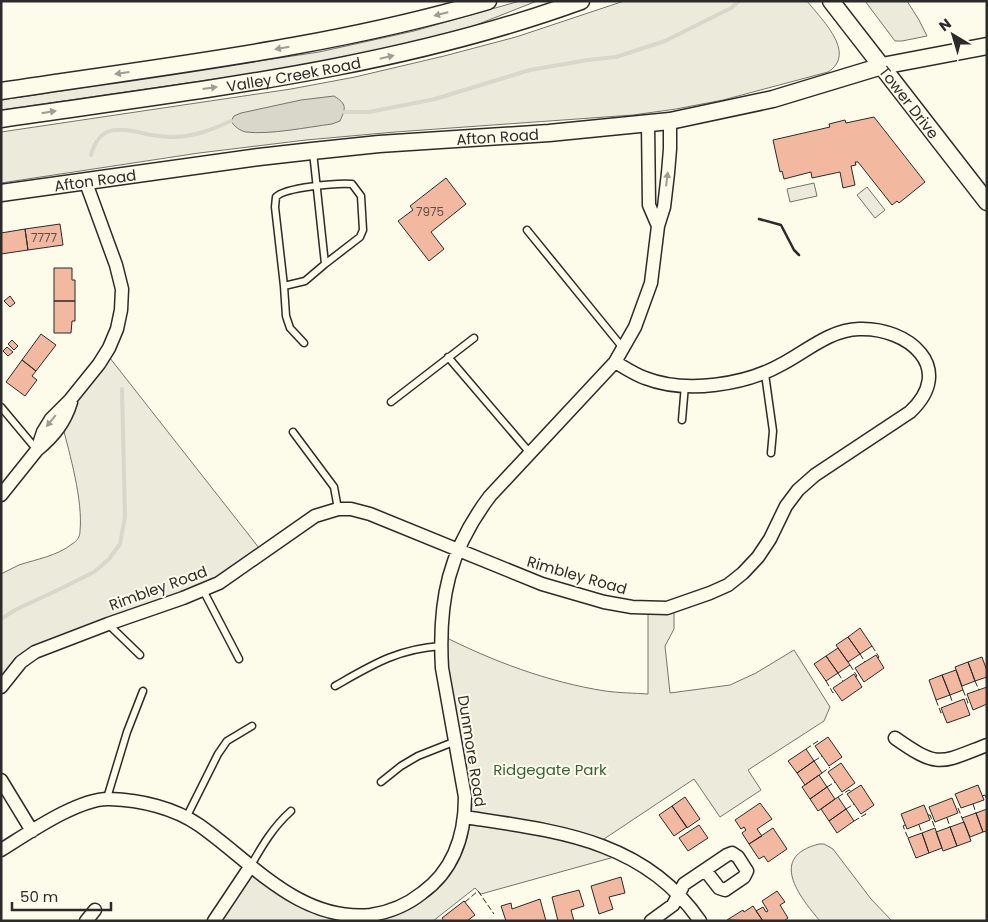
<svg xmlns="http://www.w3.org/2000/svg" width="988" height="922" font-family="Poppins,sans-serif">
  <rect width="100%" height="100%" fill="#fdfbea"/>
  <path fill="#ecebdb" stroke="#74746e" d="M520,1h17l-66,26 -78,20 -51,11 -79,14 -262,38v-10l318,-48 95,-21z
    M624,1h183c13,17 51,52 21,71l-105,28 -47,9 -43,6 -238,17 -89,8 -107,13 -198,30v-51l290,-43 64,-12 89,-21 72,-19z
    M865,1h42l12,19 8,16 -25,5h-7z
    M106,353l157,200 -28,20 -185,72 -49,42v-113c6,-3 12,-6 18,-9 18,-6 38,-9 53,-21 5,-3 8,-7 8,-13 3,-31 -10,-76 -18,-107z
    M674,607v22l-9,17 5,47 60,-8 26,-12 38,-23 36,57 -6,14 -76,49 13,20 -41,27 -26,-38 -96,64 27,11 -144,40 -6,-6 -42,33h-219l36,-54 52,38 82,8 57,-37 24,-59 -24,-182c51,26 107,47 164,56 14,2 29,2 43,3v-86z
    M819,844h5l9,5 38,50 21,22h-72c-21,-25 -52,-64 -1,-77z"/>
  <path fill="#eceadb" stroke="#74746e" d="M814,183l3,13 -27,6 -3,-13z
    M867,187l18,23 -10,8 -18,-23z"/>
  <path fill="#d8d7c9" stroke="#74746e" d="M334,96c13,8 12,12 6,25l-8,3c-24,3 -62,11 -86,8 -6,-1 -12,-6 -15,-11l3,-5 7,-3 60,-13z"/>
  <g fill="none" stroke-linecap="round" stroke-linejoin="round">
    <path stroke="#d8d7c9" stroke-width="4" d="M344,112h25l66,-13 95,-29 58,-10 28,-3 49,-16 66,-33 8,-7
      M91,155c9,-34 33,-26 60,-20 7,1 16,2 23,2 20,0 39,-8 57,-16
      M1,619l14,-9 47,-22 32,-16 15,-13 11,-15 5,-27 -3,-128"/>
  </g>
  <path fill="#f2b8a0" stroke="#2b2b2b" d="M874,117l51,65 -26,21 -2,-2 -5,4 -34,-43h-3l1,3 -5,1 4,19 -12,3 -3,-16 -28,6 -1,-6 -27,7 -2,-8 -2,1 -7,-32 57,-13 -1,-3 16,-4 1,3z
    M446,178l20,26 -35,28 13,17 -15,12 -31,-40 15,-11 -3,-4z
    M60,224l3,21 -35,5 -3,-21z
    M25,229l3,21 -27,4v-21z
    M54,268h18v12h3v21h-21z
    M10,296l5,7 -5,4 -6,-6z
    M54,301h21v20h-3l-1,12h-17z
    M41,334l15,11 -20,26 -14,-11z
    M12,340l6,6 -4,4 -6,-6z
    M7,347l6,5 -5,4 -5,-5z
    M22,360l14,11 -4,5 5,4 -12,16 -19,-14z
    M860,628l12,18 -12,8 -12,-17z
    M848,637l12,17 -12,8 -12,-17z
    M838,648l12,17 -12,8 -12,-17z
    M876,655l8,13 -20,14 -9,-14z
    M826,656l12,17 -12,8 -12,-17z
    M982,657l5,14v6l-12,4 -7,-19z
    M968,662l7,19 -13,5 -7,-19z
    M956,670l7,20 -13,5 -8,-20z
    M854,674l8,13 -20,14 -9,-13z
    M942,675l8,20 -14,5 -7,-20z
    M987,687v17l-14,6 -6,-16z
    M964,699l6,16 -23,8 -6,-15z
    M828,737l14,20 -13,9 -14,-20z
    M806,749l8,12 -17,12 -9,-12z
    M814,761l8,12 -17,12 -8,-12z
    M841,763l14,20 -13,9 -14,-20z
    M819,775l8,12 -17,12 -8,-12z
    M861,785l13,20 -13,9 -14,-20z
    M978,785l6,15 -23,8 -6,-14z
    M827,787l8,12 -17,12 -8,-12z
    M685,797l15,22 -13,9 -15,-22z
    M838,797l8,12 -17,12 -8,-12z
    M952,798l6,15 -23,9 -6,-15z
    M760,803l12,16 -15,10 5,7 -13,8 -7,-11 4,-3 -2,-3 -3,2 -6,-9z
    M924,805l6,15 -23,9 -6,-15z
    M672,806l15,21 -13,9 -15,-21z
    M846,809l8,12 -17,12 -8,-12z
    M987,809v22l-4,1 -7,-19z
    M976,813l7,19 -13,5 -8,-19z
    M964,822l7,19 -14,5 -7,-19z
    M699,825l9,13 -20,13 -9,-13z
    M950,827l7,19 -14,5 -7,-19z
    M773,828l14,21 -19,13 -4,-6 -5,3 -10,-15z
    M935,828l7,20 -13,5 -7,-20z
    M922,833l7,20 -13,5 -8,-20z
    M621,877l4,16 -16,4 4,12 -14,5 -8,-28z
    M579,890l5,16 -13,4 3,11h-16l-6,-24z
    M777,891l8,11 -5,3 8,13 -4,3h-21l-7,-10 7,-4 3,5 2,-1 -6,-10z
    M540,899l6,22h-40l-5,-15 10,-3 1,6z
    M464,901l11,14 -8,6h-23l-2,-3z
    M753,906l10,15 -36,-1 16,-10 1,2z"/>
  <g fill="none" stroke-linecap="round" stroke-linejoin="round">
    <defs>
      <path id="lane" d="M313,152l12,112 -20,17 -21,5 -9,-79 1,-10c9,-10 62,-14 76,-13l9,12 2,34 -3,7 -35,27
        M527,230l96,118
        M284,286l2,30 4,12 14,15
        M448,357l82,96
        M765,374l8,57 -2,22
        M391,402l83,-64
        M1,407l36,43
        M682,420l3,-35
        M293,432l41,55 4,22
        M203,590l36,69
        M108,624l32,31
        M335,686c37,-21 62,-37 106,-40
        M381,782l20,-16 17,-10 38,-15
        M107,798l20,-66 16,-41
        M186,818l32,-64 9,-13 25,-15
        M250,867c12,-21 23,-40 41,-56"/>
      <path id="street" d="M648,124l1,81 9,21
        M37,450c17,-14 28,-28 34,-48
        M1,495l36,-45 6,-18 8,-13 19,-19 29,-36 10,-16 8,-19 4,-19 1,-21 -6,-24 -31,-85
        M1,687l20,-25 14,-10 73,-28 75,-26 36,-15 96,-67 23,-7h13l19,5 172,70 62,18 28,5 35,1 43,-15 18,-8 15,-12 15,-16 12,-18 16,-33 12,-16 17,-15 95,-63c47,-44 -2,-85 -51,-83 -29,1 -51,21 -75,34 -38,22 -98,31 -139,15 -11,-4 -21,-11 -30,-16
        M895,738c44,31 45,25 92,7
        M1,780l31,51
        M465,817c90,14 179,22 235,104
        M1,850c26,-16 79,-53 109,-51 31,1 64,9 89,26 53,37 100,97 172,90 19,-3 36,-10 51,-22 32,-23 43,-59 43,-96l-23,-129c-4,-68 7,-118 48,-172l125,-134 20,-35 16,-44 7,-57 6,-19 4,-34 2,-24v-28
        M86,921l9,-11
        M214,921l36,-54
        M651,921l22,-16 11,-21 43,-29 5,-2 6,4 9,14 -3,6 -19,13 -6,-2 -14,-18"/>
      <g id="secondary">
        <path id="s1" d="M831,1l156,201"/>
        <path d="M1,91c163,-25 328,-43 487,-90"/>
        <path id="s2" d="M1,119c196,-29 393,-50 580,-118"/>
        <path id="s3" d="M1,193l258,-36 53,-6 67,-7 170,-11 121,-12 103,-22 109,-33 105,-20"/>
      </g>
    </defs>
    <use href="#lane" stroke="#2b2b2b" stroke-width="9"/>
    <use href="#street" stroke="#2b2b2b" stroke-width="15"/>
    <use href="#secondary" stroke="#2b2b2b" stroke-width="19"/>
    <use href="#lane" stroke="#fdfbea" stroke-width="6"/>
    <use href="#street" stroke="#fdfbea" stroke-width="12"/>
    <use href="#secondary" stroke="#fdfbea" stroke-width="16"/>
    <path stroke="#2b2b2b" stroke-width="1" stroke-dasharray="6 2.5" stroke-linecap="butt" d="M872,646l7,11 -1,1
      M860,654l5,8
      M850,665l7,11 -2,1
      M838,673l5,8
      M826,681l7,12 2,-2
      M975,681l4,9
      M963,690l5,13 -2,1
      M950,695l3,9
      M936,700l5,13 2,-1
      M806,749l12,-8 1,2
      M814,761l8,-5
      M822,773l8,-6
      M827,787l8,-5
      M982,796l3,-1 2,5
      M838,797l11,-7 2,1
      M973,804l3,9
      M958,808l4,10
      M846,809l8,-5
      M928,815h2l5,13
      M947,818l3,9
      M854,821l12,-7 -2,-3
      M905,825l-2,1 5,12
      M919,825l3,8
      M465,902l13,-11 16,23
      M493,921l1,-1"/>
    <path stroke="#2b2b2b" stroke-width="2.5" d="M759,219l22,6 13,25 5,5"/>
  </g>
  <defs><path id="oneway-solid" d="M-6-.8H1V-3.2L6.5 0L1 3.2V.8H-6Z" transform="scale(1.25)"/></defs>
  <g fill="#9e9d94">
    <use href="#oneway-solid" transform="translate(441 14) rotate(166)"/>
    <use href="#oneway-solid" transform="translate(282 48) rotate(170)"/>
    <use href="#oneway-solid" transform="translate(387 57) rotate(-13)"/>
    <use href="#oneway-solid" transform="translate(122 73) rotate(172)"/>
    <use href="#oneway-solid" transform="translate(210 88) rotate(-8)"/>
    <use href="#oneway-solid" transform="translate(49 112) rotate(-9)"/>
    <use href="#oneway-solid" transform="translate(667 179) rotate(-83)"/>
    <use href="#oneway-solid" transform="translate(51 421) rotate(129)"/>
  </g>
  <g text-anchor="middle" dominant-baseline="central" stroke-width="4" stroke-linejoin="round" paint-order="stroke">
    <g font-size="12" fill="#5d4e48">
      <text x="430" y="211">7975</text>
      <text x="44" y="237">7777</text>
    </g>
    <g font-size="15" fill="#2b2b2b" stroke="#fdfbea">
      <text stroke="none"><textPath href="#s2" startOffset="296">Valley Creek Road</textPath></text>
      <text stroke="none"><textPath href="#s1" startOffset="128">Tower Drive</textPath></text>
      <text stroke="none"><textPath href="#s3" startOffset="500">Afton Road</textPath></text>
      <text stroke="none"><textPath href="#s3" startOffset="95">Afton Road</textPath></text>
      <text transform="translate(577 575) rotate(16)">Rimbley Road</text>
      <text transform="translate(158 588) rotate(-20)">Rimbley Road</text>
      <text transform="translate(472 751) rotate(81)">Dunmore Road</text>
    </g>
    <g font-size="15" fill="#34623c" stroke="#fdfbea">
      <text x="550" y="769">Ridgegate Park</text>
    </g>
  </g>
  <rect width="988" height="922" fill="none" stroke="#2b2b2b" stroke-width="5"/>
  <g transform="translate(953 35) rotate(322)" stroke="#fdfbea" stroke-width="4" paint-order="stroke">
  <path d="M0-4L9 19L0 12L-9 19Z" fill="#2b2b2b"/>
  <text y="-8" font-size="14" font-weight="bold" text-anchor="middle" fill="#2b2b2b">N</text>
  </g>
  <path d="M12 902v8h99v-8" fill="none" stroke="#2b2b2b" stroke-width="2.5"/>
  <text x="20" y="902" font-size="15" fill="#2b2b2b" stroke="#fdfbea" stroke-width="4" paint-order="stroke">50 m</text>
</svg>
